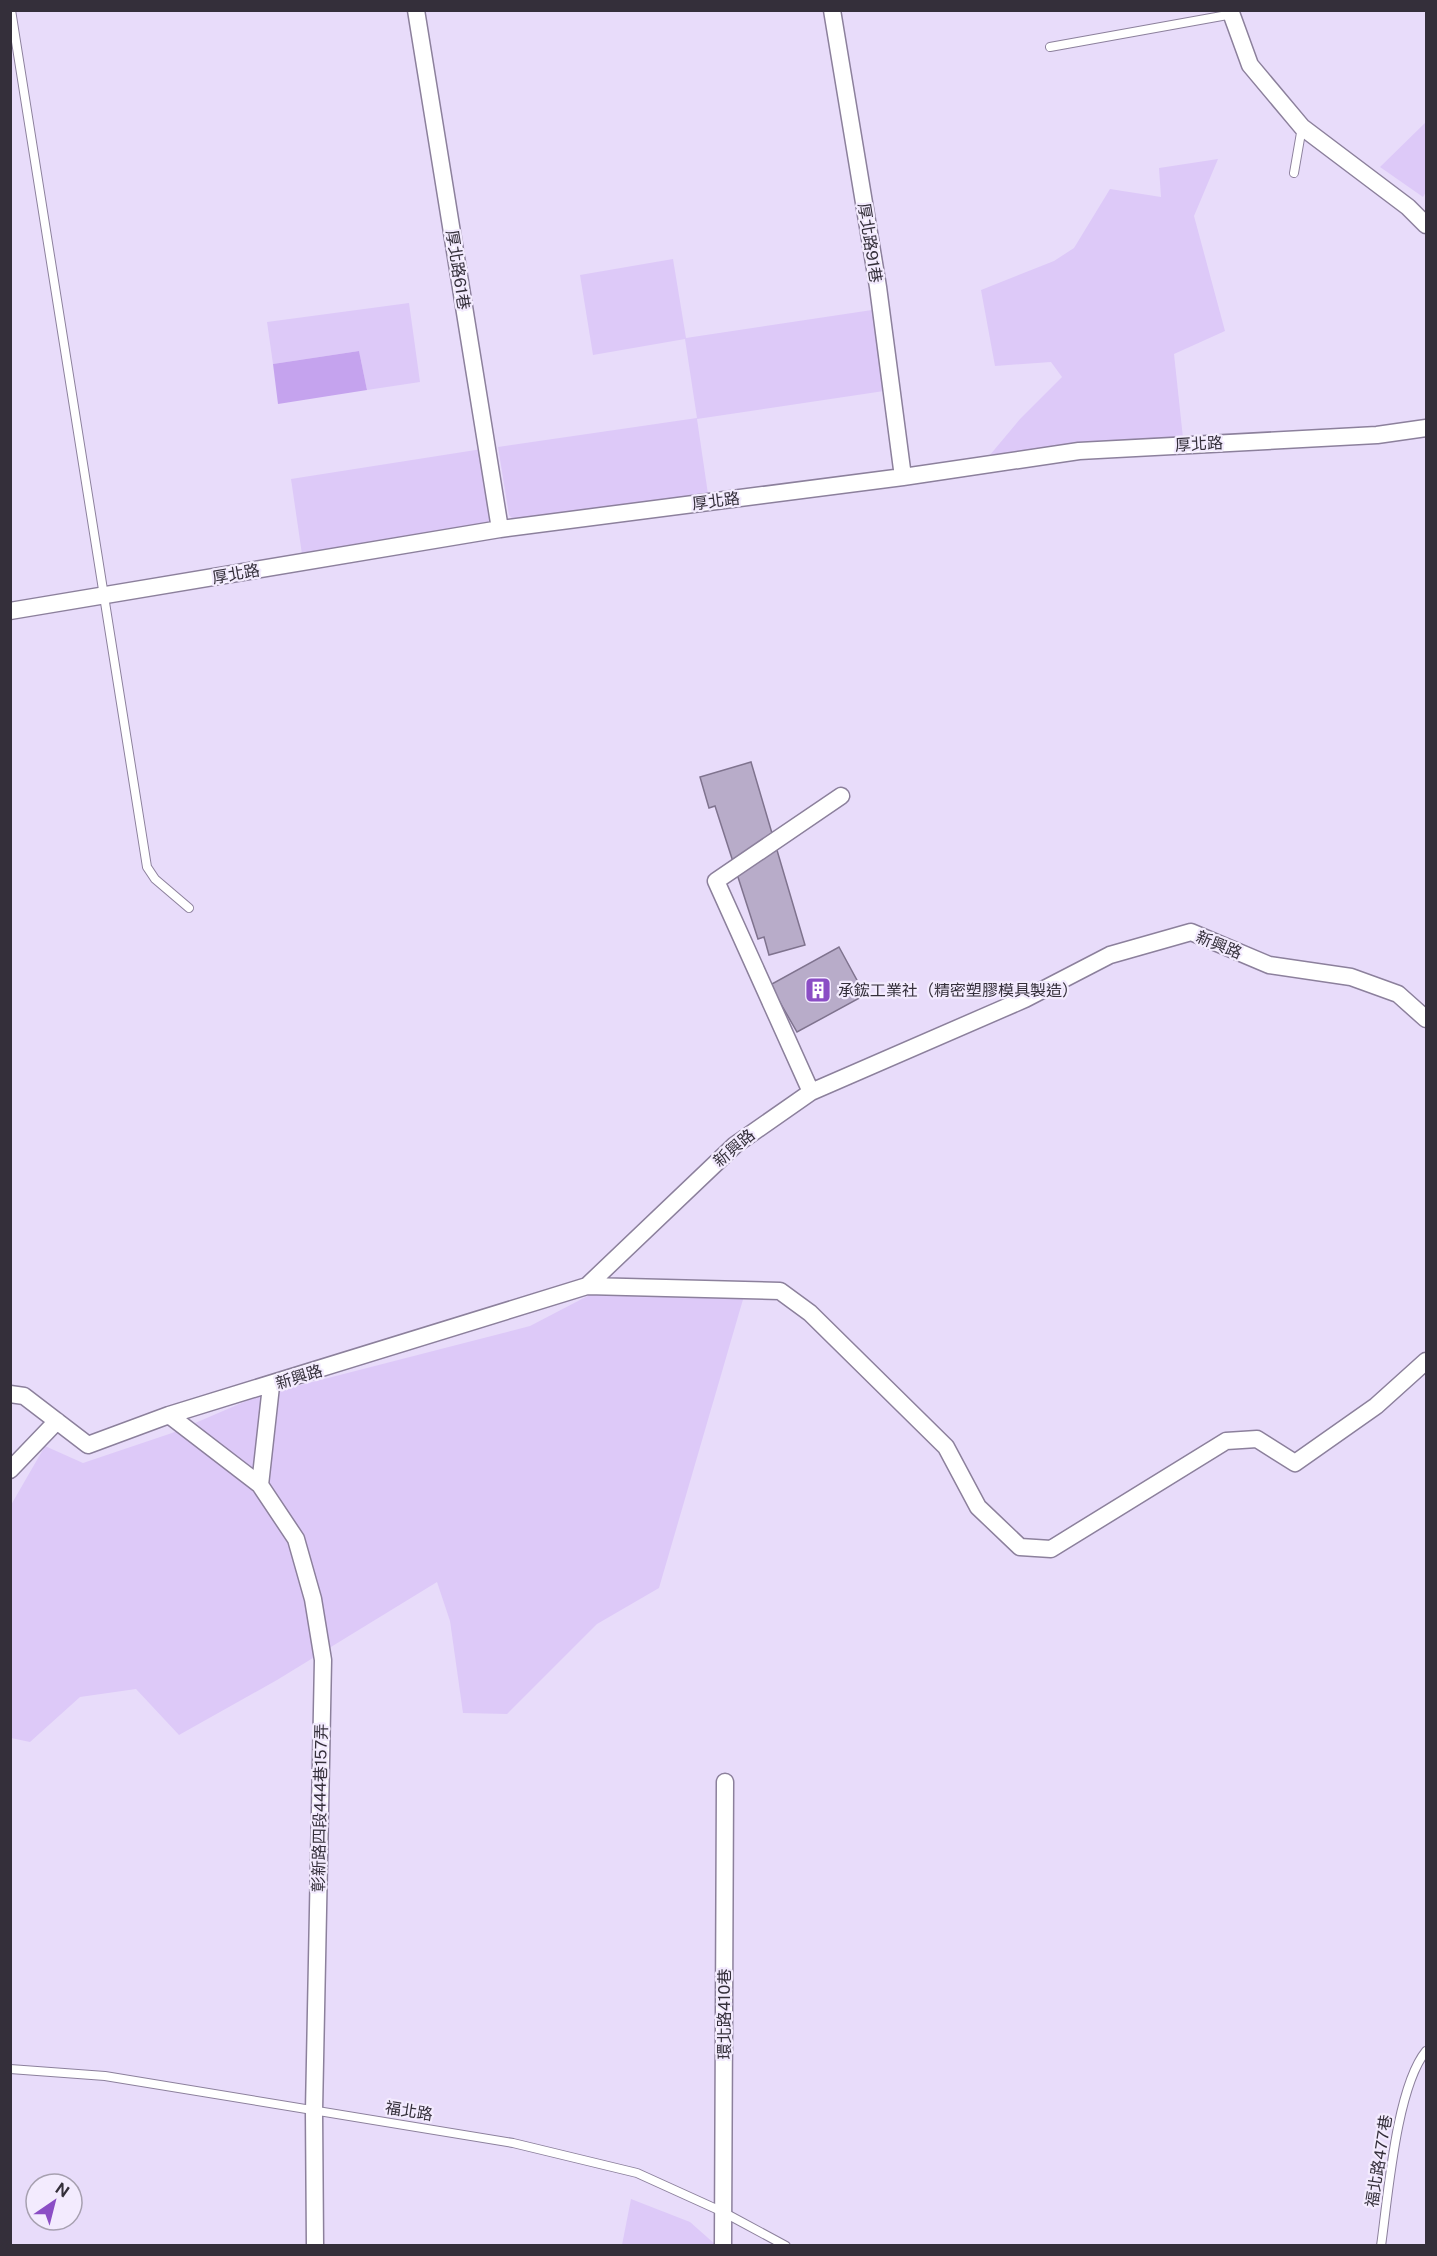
<svg xmlns="http://www.w3.org/2000/svg" width="1437" height="2256" font-family="'Public Sans','Noto Sans TC',sans-serif">
  <rect width="100%" height="100%" fill="#e8dcfa"/>
  <path fill="#ddc9f8" d="M1426,122v70l-3,5 -43,-30z
    M1218,159l-24,57 31,115 -51,23 9,84 -204,30 41,-49 42,-42 -11,-15 -56,4 -14,-76 73,-29 20,-13 36,-59 51,8 -2,-29z
    M673,259l13,79 186,-28 12,81 -187,28 12,82 -192,23 -8,-9 -11,-68 199,-29 -12,-79 -92,16 -13,-80z
    M409,303l11,79 -53,8 -8,-39 -86,13 -6,-42z
    M482,449l10,77 -189,35 -12,-82z
    M603,1288l141,8 -85,292 -62,36 -90,90 -44,-1 -13,-92 -13,-39 -160,98 -98,55 -43,-46 -56,8 -50,45 -19,-4v-233l34,-59 38,17 89,-30 86,-37 272,-70z
    M631,2199l59,23 26,23h-94z"/>
  <path fill="#c5a3ee" d="M359,351l8,39 -89,14 -5,-40z"/>
  <path fill="#b8acc9" stroke="#7f738e" stroke-width="1.5" d="M751,762l54,183 -36,10 -5,-18 -6,2 -43,-133 -6,2 -9,-31z
    M839,947l26,48 -68,37 -27,-47z"/>
  <g fill="none" stroke-linecap="round" stroke-linejoin="round">
    <defs>
      <path id="lane" d="M11,10l136,857 8,12 34,29
        M1050,47l183,-33
        M1294,173l8,-46
        M10,2069l95,7 408,67 124,30 86,39 63,34
        M1381,2246c7,-49 15,-158 45,-195"/>
      <path id="street" d="M416,10l84,519
        M832,10l46,277 25,190
        M1230,10l20,55 52,62 106,80 18,18
        M10,611l490,-82 403,-52 176,-26 298,-16 49,-7
        M811,1092l-95,-211 125,-85
        M587,1286l193,5 30,22 136,134 32,60 42,40 31,2 175,-108 31,-2 38,24 81,-57 50,-45
        M271,1386l-11,99 36,54 17,60 10,61 -9,451 1,135
        M10,1394l14,2 64,49 81,-30 418,-129 148,-141 76,-53 214,-93 85,-44 81,-23 78,33 82,12 47,17 28,25
        M169,1415l91,70
        M10,1470l47,-49
        M723,2246l2,-464"/>
    </defs>
    <use href="#lane" stroke="#8c809c" stroke-width="10"/>
    <use href="#street" stroke="#8c809c" stroke-width="19"/>
    <use href="#lane" stroke="#fff" stroke-width="8"/>
    <use href="#street" stroke="#fff" stroke-width="16"/>
  </g>
  <defs>
    <symbol id="building-square" viewBox="-11 -11 22 22"><rect x="-9" y="-9" width="18" height="18" rx="4" fill="#8b4ec5" stroke="#f3ebfe"/><path d="M-4-6H4V6H1V3H-1V6H-4ZM-2.5-4.3h1.7v1.8h-1.7ZM.8-4.3h1.7v1.8H.8ZM-2.5-1h1.7V.8h-1.7ZM.8-1h1.7V.8H.8Z" fill="#fff"/></symbol>
  </defs>
  <g fill-rule="evenodd">
    <use href="#building-square" x="803" y="975" width="30" height="30"/>
  </g>
  <g text-anchor="middle" dominant-baseline="central" stroke-width="4.5" stroke-linejoin="round" paint-order="stroke">
    <g font-size="16" fill="#342f3a" stroke="#f3ebfe">
      <text transform="translate(870 243) rotate(81)">厚北路91巷</text>
      <text transform="translate(458 270) rotate(81)">厚北路61巷</text>
      <text transform="translate(1199 444) rotate(-3)">厚北路</text>
      <text transform="translate(716 501) rotate(-7)">厚北路</text>
      <text transform="translate(236 574) rotate(-10)">厚北路</text>
      <text transform="translate(1219 945) rotate(22)">新興路</text>
      <text transform="translate(734 1148) rotate(-40)">新興路</text>
      <text transform="translate(299 1377) rotate(-17)">新興路</text>
      <text transform="translate(320 1808) rotate(-89)">彰新路四段444巷157弄</text>
      <text transform="translate(724 2014) rotate(-90)">環北路410巷</text>
      <text transform="translate(409 2111) rotate(9)">福北路</text>
      <text transform="translate(1379 2161) rotate(-81)">福北路477巷</text>
    </g>
    <g font-size="16" fill="#342f3a" stroke="#f3ebfe" text-anchor="start">
      <text x="838" y="990">承鋐工業社（精密塑膠模具製造）</text>
    </g>
  </g>
  <rect width="1437" height="2256" fill="none" stroke="#342f3a" stroke-width="24"/>
  <g transform="translate(54 2202) rotate(35)"><circle r="28" fill="#f3ebfe" stroke="#a7a0b0" stroke-width="1.5"/>
  <path d="M0-4.5L10 22L0 15L-10 22Z" fill="#8b4ec5"/>
  <text y="-9" font-size="16" font-weight="bold" text-anchor="middle" fill="#342f3a">N</text>
  </g>
</svg>
